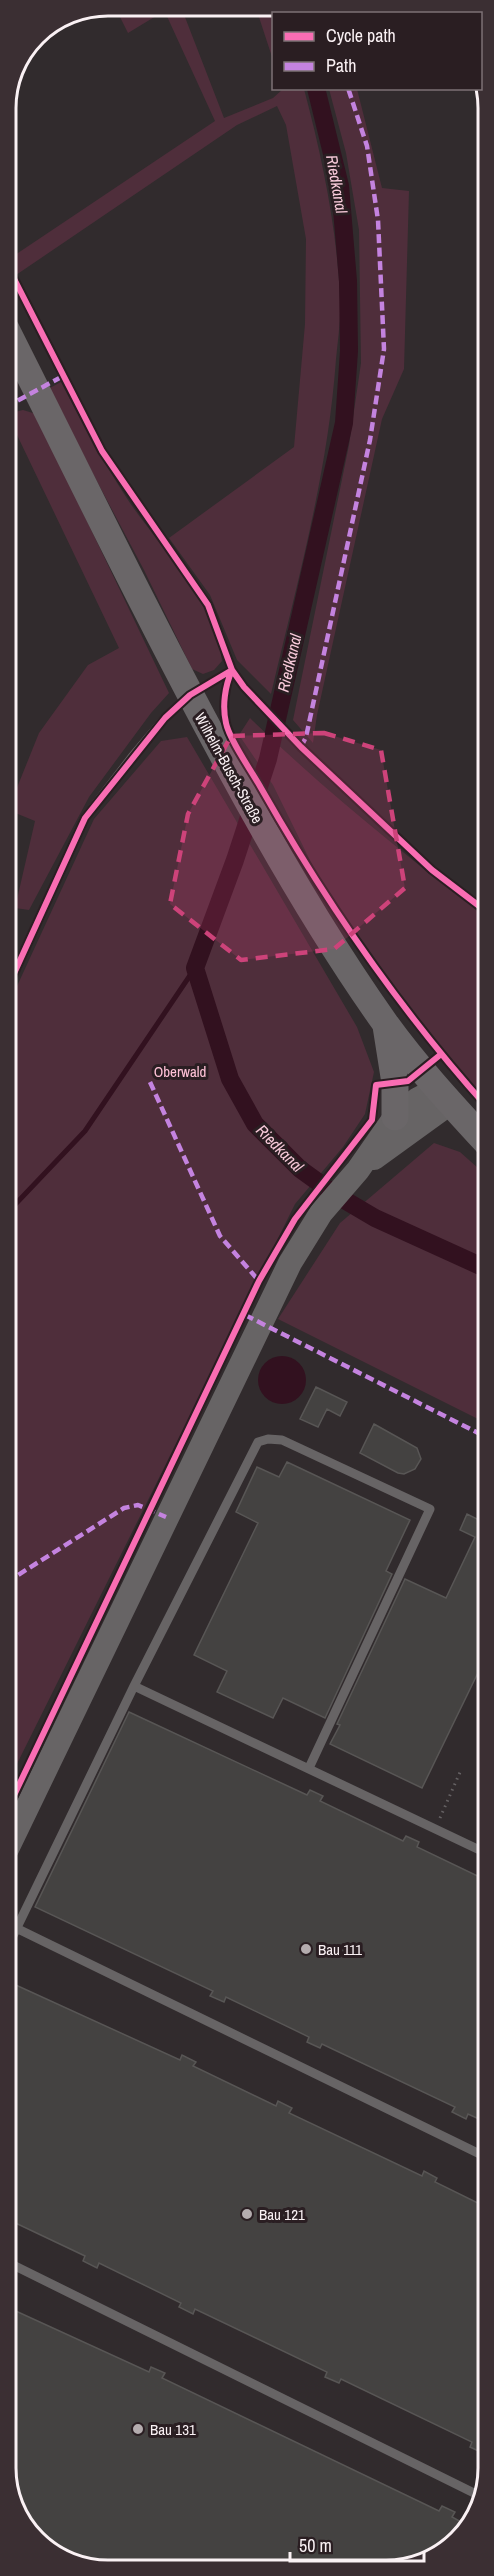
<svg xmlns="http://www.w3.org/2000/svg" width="494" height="2576" font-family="'Archivo Narrow',sans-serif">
  <rect width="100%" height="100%" fill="#312b2d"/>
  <path fill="#4f2e3b" d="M257,11h24l1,2 -8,1 -1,46z
    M165,12h18l41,106 49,-20 10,-9h21c18,68 33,139 36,210 1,20 -2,40 -4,60 -8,114 -39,224 -65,335l-34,-34 -27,-65 -41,-57 125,-91 11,-123 1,-85 -20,-114 -9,-19 -40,19 -221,150 -7,-16 206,-138z
    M118,13h43l-33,20z
    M329,89h28l25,99 27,3 -5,178 -22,50 -65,296 -4,28 -20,-23 56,-275 12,-82 -2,-133 -13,-77z
    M6,356c8,15 21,35 0,45z
    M61,382c21,40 41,78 65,115 32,49 90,104 96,164l-8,9 -11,4 -11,-5 -48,-99 -96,-181z
    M23,410l13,4 133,279 -18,20 -62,84 -60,113 -14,-2 20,-87 -27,-11 31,-77 49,-68 31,-17 -112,-234z
    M250,718c74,72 155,137 237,200v186l-36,-40 -121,-163 -57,-116 -34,-50z
    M187,737l170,290 17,45 -9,42 -22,33 -48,57 -288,580 -1,-774 88,-191 67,-78z
    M434,1143l26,9 27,24 1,248 -210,-105 62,-96z"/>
  <path fill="#32111f" d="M258 1380a24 24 0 1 1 48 0a24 24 0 1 1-48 0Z"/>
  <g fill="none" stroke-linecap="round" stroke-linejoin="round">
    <path stroke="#32111f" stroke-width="5" d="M7,1213l78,-82 110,-163"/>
    <path stroke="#32111f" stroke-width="18" d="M292,11l1,3
      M316,88l24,98 8,95 1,70 -5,72 -76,336 -33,101 -40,108 35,111 25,45 45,45 36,26 39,23 112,51"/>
  </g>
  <path fill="#444241" stroke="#585655" stroke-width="1.5" d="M316,1387l31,15 -7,14 -13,-7 -9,18 -18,-8z
    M374,1424l43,24 4,11 -6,10 -11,5 -6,-1 -38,-20z
    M287,1462l123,58 -24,51 6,3 -67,144 -42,-20 -10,20 -56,-26 10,-21 -33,-16 64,-132 -22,-11 21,-45 22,10z
    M488,1511v141l-66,136 -92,-44 10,-19 -3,-1 68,-145 41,19 29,-61 -15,-7 7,-16 16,8z
    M129,1712l178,83 3,-5 13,6 -3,5 83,40 3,-5 13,6 -2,5 71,34v242l-20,-9 -2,5 -14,-7 3,-5 -133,-63 -2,4 -13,-6 2,-5 -83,-40 -2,5 -14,-6 3,-5 -178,-84z
    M7,1981l173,79 2,-5 14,7 -3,4 83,40 2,-5 14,7 -3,5 133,63 2,-5 13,7 -2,4 53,26v236l-5,9 -13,-6 2,-5 -131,-63 -2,4 -14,-6 2,-5 -132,-63 -2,5 -14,-7 2,-4 -82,-40 -2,5 -14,-7 2,-5 -78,-37z
    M7,2307l142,65 2,-5 14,6 -3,5 277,133 3,-5 13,6 -3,5 13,7 -7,16 -60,29 -310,-1 -56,-33 -25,-55z"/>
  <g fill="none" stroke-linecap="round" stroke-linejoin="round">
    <path stroke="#656163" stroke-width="3" stroke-dasharray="1.5 4.5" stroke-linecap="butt" d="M440,1818l21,-48"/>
    <path stroke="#676465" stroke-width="9" d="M6,991l79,-173 47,-61 33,-39 23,-21
      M134,1686l354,168
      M16,1928l472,230
      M7,1948l127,-262 124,-244 10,-3 14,1 148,69 -121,259
      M7,2262l471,233"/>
    <path stroke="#676465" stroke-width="24" d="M374,1158l76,-55
      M7,1849l283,-586 31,-50 37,-43 37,-53 23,-18 19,-10"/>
    <path stroke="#6a6668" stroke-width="27" d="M6,329c73,145 143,291 221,434 48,89 99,177 158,260 31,43 67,82 102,120
      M386,1026l9,57v34"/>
    <path stroke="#c483df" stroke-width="4.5" stroke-dasharray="9 4.5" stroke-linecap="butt" d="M328,14l3,-4
      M6,407l57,-31
      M301,747l5,-10 64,-297 14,-91 -6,-129 -11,-74 -19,-58
      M150,1082l70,154 39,45
      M245,1315l243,123
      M7,1582l117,-74 14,-3 28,12"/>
    <defs>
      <path id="cycleway" d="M6,263l96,188 106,154 24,65 12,17 57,60 131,123 55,42
        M232,670c-7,16 -10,36 -6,53 3,16 26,49 35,65 64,113 139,222 226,319
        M6,991l79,-173 80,-100 25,-23 42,-25
        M7,1810l252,-529 36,-62 77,-99 4,-35 32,-4 32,-26"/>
    </defs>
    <use href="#cycleway" stroke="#2a1e22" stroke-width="10"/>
    <use href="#cycleway" stroke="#f96db3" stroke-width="6"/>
  </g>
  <path fill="#cd437a" fill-opacity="0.2" stroke="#cd437a" stroke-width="4.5" stroke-dasharray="12 8" stroke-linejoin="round" d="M324,733l57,17 24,138 -71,61 -93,11 -71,-56 18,-90 43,-78z"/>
  <g fill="#b4acae" stroke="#2a1e22" stroke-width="2">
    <circle cx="306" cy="1949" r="6"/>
    <circle cx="247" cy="2214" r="6"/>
    <circle cx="138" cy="2429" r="6"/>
  </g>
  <g text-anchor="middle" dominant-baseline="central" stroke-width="6" stroke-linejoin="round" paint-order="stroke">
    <g font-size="15" fill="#faf1f4" stroke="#2a1e22">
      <text transform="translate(229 768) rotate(61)">Wilhelm-Busch-Straße</text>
    </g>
    <g font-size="15" fill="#ffc2d7" stroke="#2a1e22">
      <text x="180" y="1071">Oberwald</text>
    </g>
    <g font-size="15" fill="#faf1f4" stroke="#2a1e22" text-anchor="start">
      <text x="318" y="1949">Bau 111</text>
      <text x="259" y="2214">Bau 121</text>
      <text x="150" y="2429">Bau 131</text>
    </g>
    <g font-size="16" font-style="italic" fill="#f9cbdb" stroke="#2a1e22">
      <text transform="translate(337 184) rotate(80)">Riedkanal</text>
      <text transform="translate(289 663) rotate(-77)">Riedkanal</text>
      <text transform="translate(280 1148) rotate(45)">Riedkanal</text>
    </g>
  </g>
  <path d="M0 0H494V2576H0ZM108 16H386A92 92 0 0 1 478 108V2468A92 92 0 0 1 386 2560H108A92 92 0 0 1 16 2468V108A92 92 0 0 1 108 16Z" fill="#3b2f33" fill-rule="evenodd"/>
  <path fill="none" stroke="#faf1f4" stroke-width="3" d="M108 16H386A92 92 0 0 1 478 108V2468A92 92 0 0 1 386 2560H108A92 92 0 0 1 16 2468V108A92 92 0 0 1 108 16Z"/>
  <rect x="272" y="12" width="210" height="78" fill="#2a1e22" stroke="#7d7276" stroke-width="1.5"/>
  <rect x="284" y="32" width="30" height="9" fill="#f96db3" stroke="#7d7276" stroke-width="1.5"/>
  <text x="326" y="42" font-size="18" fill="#faf1f4">Cycle path</text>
  <rect x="284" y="62" width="30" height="9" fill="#c483df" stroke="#7d7276" stroke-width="1.5"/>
  <text x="326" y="72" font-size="18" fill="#faf1f4">Path</text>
  <path d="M290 2552v9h134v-9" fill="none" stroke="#faf1f4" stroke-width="3"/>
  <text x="299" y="2552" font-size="18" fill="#faf1f4" stroke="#2a1e22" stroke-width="4.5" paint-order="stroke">50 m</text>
</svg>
